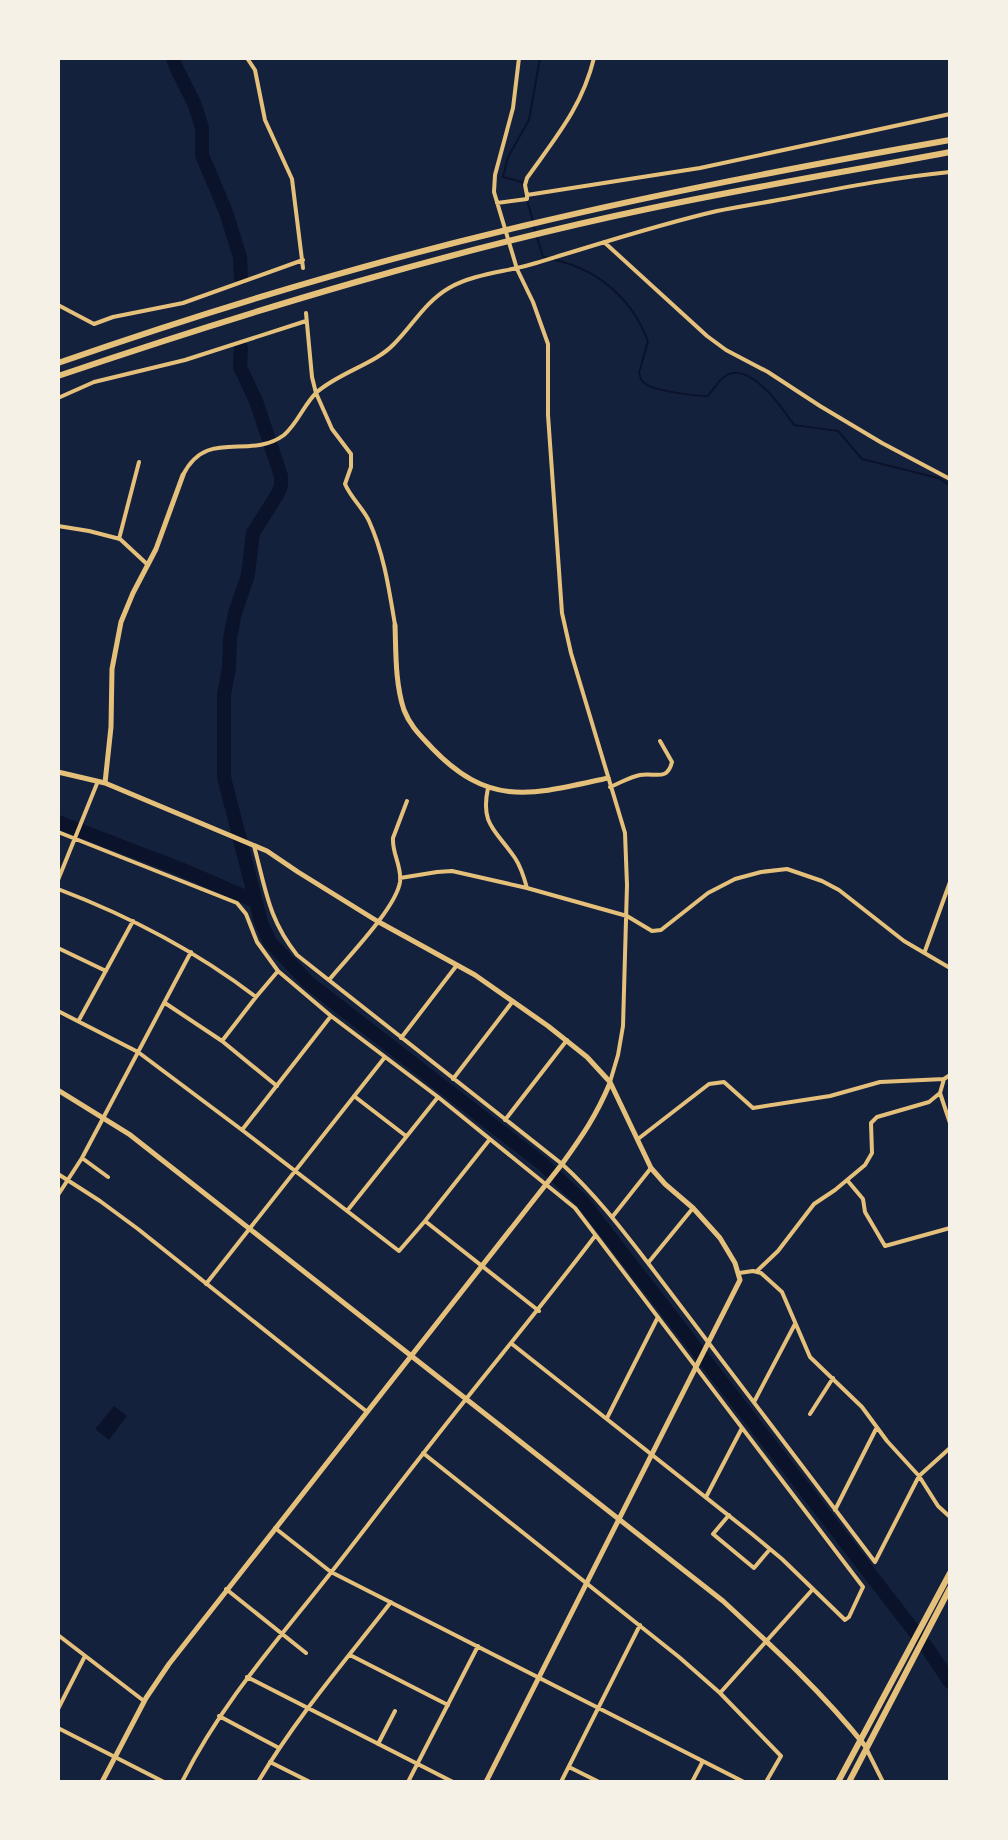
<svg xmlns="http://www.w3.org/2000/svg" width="1008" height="1840" font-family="Helvetica,sans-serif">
  <rect width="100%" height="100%" fill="#14213d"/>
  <path fill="#0b132b" d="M114,1406l13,10 -18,24 -14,-11z"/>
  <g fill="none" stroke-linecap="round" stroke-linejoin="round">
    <path stroke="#0b132b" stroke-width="2" d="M523,186l-1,-4 -19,-5 5,-20 21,-37 11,-62
      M527,200l6,21
      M534,227l9,30 6,1
      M555,260c44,10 77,39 93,81l-9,32c2,6 2,8 7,11 8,7 50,12 62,12 5,-6 11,-16 17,-20 25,-16 57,32 69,49l44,6 24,28 76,19 12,7"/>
    <path stroke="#0b132b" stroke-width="14" d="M173,58l3,9 19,38 7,23v27l24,57 14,45 1,21
      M241,348l-1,19 16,34 25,75v10l-4,9 -24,38 -5,42 -13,38 -5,25 -1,30 -5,27v82l37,145 9,20 39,41 235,182 39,37 345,447 22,33
      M58,822l120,46 77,33"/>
    <path stroke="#e5c07b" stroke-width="4" d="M247,58l8,12 10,50 27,59 11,89
      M519,58l-6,50 -18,67 -1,17 23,77 16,33 15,42v71l14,198 9,40 54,180 2,52 -4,141 -5,29 -8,27
      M527,195l-2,-10 2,-7c29,-41 55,-71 67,-120
      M497,203l30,-4v-4l173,-27 250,-54
      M604,242l103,94 19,14 42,22 52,34 62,37 68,36
      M58,305l36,19 19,-7 70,-14 120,-43
      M306,313l6,64 4,16 16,36 19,25v13l-6,17c6,14 18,24 24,37 15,33 20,68 26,104
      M58,398l36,-16 91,-22 121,-39
      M183,475c24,-48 66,-14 101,-40 14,-12 20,-31 33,-43 23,-20 58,-28 77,-48 19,-19 31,-42 55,-56 26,-15 59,-16 87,-25 60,-18 120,-38 181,-52 25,-5 52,-9 77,-14 52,-10 104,-20 156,-25
      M58,526l31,5 31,8 28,26
      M119,539l20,-77
      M610,787c10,-4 20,-10 30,-12 15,-3 27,7 32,-13l-12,-21
      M488,788c-8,37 8,42 27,70 6,9 9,19 12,30l100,28 25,15 9,-1 47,-37 27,-14 26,-7 26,-3 35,12 17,9 65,51 46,27
      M58,832l179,71 9,11 11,28 21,29
      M254,846c12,44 14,72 43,109l265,209c33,30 59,64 86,99l227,299 44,-86 31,-28
      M400,878l37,-6 15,-1 75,17
      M58,880l40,-99
      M58,889c71,27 138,62 198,108l22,-26 53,45 107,81 137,111 288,379 -14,30 -4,3 -2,-2 -61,-59 -30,-25 -240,-190
      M58,948l48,23
      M925,951l25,-69
      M329,980c18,-22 67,-72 71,-98 2,-16 -8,-28 -7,-44l14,-37
      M165,1003l57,38 55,45
      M58,1011l80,41 104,78 157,121 26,-30 114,90
      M79,1020l54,-99
      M401,1038l56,-73
      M222,1041l34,-44
      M453,1079l60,-78
      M940,1093l10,30
      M354,1096l52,40
      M505,1120l62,-80
      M242,1130l89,-114
      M638,1139l71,-55 15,-2 29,26 77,-12 50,-14 64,-3 6,-4
      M82,1158l26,19
      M58,1174l42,27 38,28 228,182
      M847,1180l16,19 2,13 20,34 65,-18
      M58,1195l24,-37 109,-206
      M347,1211l91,-114
      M613,1216l38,-48
      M425,1221l65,-82
      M648,1263l45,-55
      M757,1271l21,-20 36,-47 21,-14 30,-25 7,-12 -1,-30 6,-6 52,-15 11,-9 4,-14
      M739,1273l14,-2 8,2 21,19 28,65 52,50 25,34 32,35 19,30 12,11
      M206,1284l179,-227
      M754,1402l41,-78
      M810,1414l23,-36
      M607,1418l51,-101
      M423,1453l256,204 41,36 61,63 -15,26
      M706,1497l36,-69
      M835,1510l41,-81
      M729,1515l-16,19 41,34 16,-19
      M275,1528l56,44 413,210
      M226,1589l80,64
      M58,1635l86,66
      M350,1655l98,50
      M247,1677l206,105
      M720,1693l93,-104
      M58,1709l27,-53
      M219,1716l60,32
      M58,1728l106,54
      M378,1744l17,-33
      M867,1750l16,32
      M270,1762l40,20
      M569,1767l30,15
      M182,1782c39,-79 97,-143 151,-212 30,-38 59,-77 89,-115 57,-74 117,-145 173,-219
      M258,1782c38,-64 87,-121 133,-180
      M408,1782l70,-136
      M561,1782l79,-157
      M692,1782l11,-21"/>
    <path stroke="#e5c07b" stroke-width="5" d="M395,625c1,27 0,58 9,85 6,16 17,26 29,39 58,60 101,45 175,29
      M58,772l47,11 162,68 31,21 79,49 98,54 73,51 39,31 23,25 41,86 14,16 28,24 27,30 15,25 5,17c-85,167 -168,335 -254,502
      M105,783l6,-56 1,-58 9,-47 12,-29 23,-44 27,-74
      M58,1090l71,44 594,467c50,46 101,93 143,146
      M102,1782l44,-84 23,-34 393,-500c21,-29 34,-48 48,-81"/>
    <path stroke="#e5c07b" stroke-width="6" d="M58,363c152,-53 308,-100 465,-137 141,-34 284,-61 427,-86
      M58,376c195,-66 393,-126 594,-168 99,-21 199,-37 298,-56
      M838,1782l112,-209
      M849,1782l101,-194"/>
  </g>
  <rect width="1008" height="1840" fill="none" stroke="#f6f1e7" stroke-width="120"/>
</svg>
